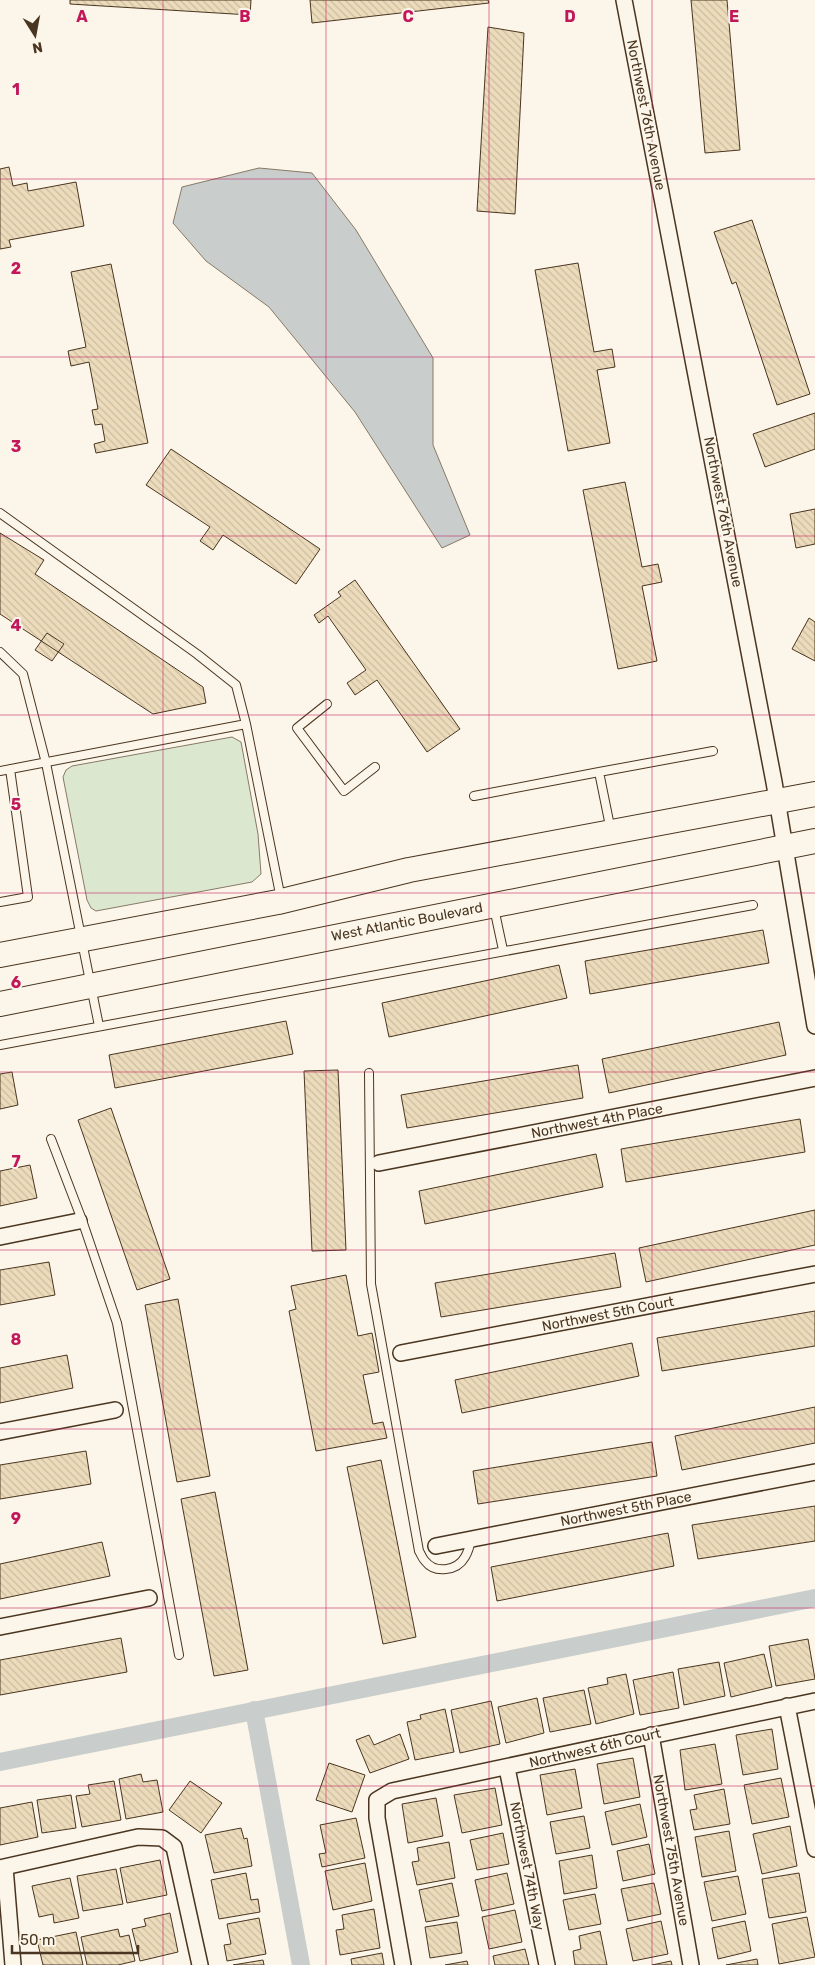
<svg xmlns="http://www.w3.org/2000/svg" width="815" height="1965" font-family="Rubik,sans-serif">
  <defs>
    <pattern id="building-back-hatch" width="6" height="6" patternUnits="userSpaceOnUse" patternTransform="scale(1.25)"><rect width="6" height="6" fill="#ecdcbc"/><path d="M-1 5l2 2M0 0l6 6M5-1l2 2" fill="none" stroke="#ccbda1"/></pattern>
  </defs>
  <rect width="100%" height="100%" fill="#fbf6e9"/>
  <path fill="#dce7d0" stroke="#887966" d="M232,737l9,5 17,92 3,40 -9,8 -156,29 -5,-3 -4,-8 -24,-123 3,-7 6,-4z"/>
  <path fill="#c9cecd" stroke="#887966" d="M259,168l53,5 44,57 77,128v87l37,90 -28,13 -87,-136 -86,-105 -63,-46 -33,-38 9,-36z"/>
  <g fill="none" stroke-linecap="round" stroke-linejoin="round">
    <path stroke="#c9cecd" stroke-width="18" d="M254,1710l47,255
      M0,1762l815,-164"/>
  </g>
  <path fill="url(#building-back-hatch)" stroke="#4a3520" d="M70,0h181l-1,15 -180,-11z
    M310,0h178l1,3 -177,20z
    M691,0h36l13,150 -35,3z
    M488,27l36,6 -9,181 -38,-3z
    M9,167l4,19 14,-3 1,8 48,-9 8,44 -75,14 2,7 -11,2v-80z
    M752,220l58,174 -33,11 -41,-123 -4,2 -18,-52z
    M578,263l16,89 18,-3 3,18 -18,3 13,73 -42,8 -33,-181z
    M111,264l37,179 -52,10 -2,-9 11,-3 -3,-17 -7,1 -3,-15 6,-1 -9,-47 -18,4 -3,-15 18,-4 -15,-75z
    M815,413v36l-50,18 -12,-33z
    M171,449l149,100 -24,35 -73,-49 -10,15 -13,-9 10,-14 -64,-42z
    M625,482l17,85 16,-3 4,18 -20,4 15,75 -39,8 -35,-179z
    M815,509v35l-19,4 -6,-34z
    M0,533l44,27 -9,14 168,113 3,16 -53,11 -153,-100z
    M355,580l105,149 -33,23 -50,-72 -22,15 -8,-12 19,-13 -38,-54 -9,7 -5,-8 27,-19 -3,-4z
    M809,618l6,4v39l-23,-12z
    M47,633l17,11 -12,17 -17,-11z
    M763,930l6,33 -179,31 -5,-33z
    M559,965l8,33 -178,39 -7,-34z
    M286,1021l7,33 -178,34 -6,-33z
    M779,1022l7,33 -177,38 -7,-34z
    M578,1065l5,33 -176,30 -6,-33z
    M338,1070l8,180 -34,1 -8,-180z
    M12,1072l6,33 -18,4v-35z
    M111,1108l59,171 -33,11 -59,-170z
    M800,1119l5,33 -179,30 -5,-33z
    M596,1154l7,33 -178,37 -6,-33z
    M30,1165l7,33 -37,8v-35z
    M815,1210v35l-169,37 -7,-34z
    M615,1253l6,34 -180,30 -6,-34z
    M49,1262l6,33 -55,10v-35z
    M346,1275l12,61 14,-3 7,39 -16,3 10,49 10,-2 4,16 -71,13 -27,-140 7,-2 -5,-23z
    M178,1299l32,177 -33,6 -32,-177z
    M815,1311v35l-153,25 -5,-33z
    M632,1343l7,33 -177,37 -7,-33z
    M67,1355l6,33 -73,15v-35z
    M815,1407v36l-133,27 -7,-34z
    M652,1442l5,34 -179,28 -5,-33z
    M86,1451l5,33 -91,15v-34z
    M381,1460l35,177 -33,7 -36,-177z
    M215,1492l33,178 -34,6 -33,-177z
    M815,1506v35l-117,18 -6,-34z
    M668,1533l6,33 -177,35 -6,-34z
    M102,1542l8,34 -110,23v-35z
    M121,1638l6,34 -127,23v-35z
    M808,1639l7,40 -39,7 -7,-40z
    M764,1654l8,33 -41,10 -7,-34z
    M719,1662l6,34 -41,9 -6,-36z
    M673,1672l6,36 -39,7 -7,-35z
    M626,1674l8,40 -38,10 -8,-36 20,-4 -1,-6z
    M584,1690l7,34 -41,8 -7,-34z
    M537,1698l7,35 -38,10 -8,-36z
    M491,1701l9,43 -40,9 -9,-43z
    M445,1709l9,43 -39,8 -8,-38 14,-3 -1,-4z
    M772,1729l6,40 -35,6 -7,-40z
    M400,1734l9,25 -39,14 -14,-33 13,-5 5,10z
    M715,1744l7,40 -37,6 -5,-40z
    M633,1758l7,39 -36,7 -7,-40z
    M329,1763l36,12 -13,37 -36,-12z
    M575,1769l7,39 -35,7 -7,-40z
    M141,1774l2,8 14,-2 6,32 -37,7 -7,-40z
    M781,1778l8,39 -37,7 -8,-39z
    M114,1781l7,39 -39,7 -6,-31 14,-2 -2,-9z
    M190,1781l32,22 -21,30 -32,-23z
    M495,1788l7,37 -40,8 -8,-38z
    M724,1789l6,35 -36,6 -4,-20 7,-1 -3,-14z
    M71,1795l5,33 -34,5 -5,-33z
    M436,1798l7,38 -35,7 -6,-39z
    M32,1802l6,35 -38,8v-37z
    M640,1804l7,33 -35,8 -7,-33z
    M584,1816l6,32 -34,6 -6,-32z
    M356,1818l9,40 -43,9 -3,-13 7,-1 -6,-28z
    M790,1826l7,40 -35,8 -9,-40z
    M241,1828l3,11 3,-1 5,28 -38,7 -9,-38z
    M729,1831l7,40 -34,6 -7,-40z
    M503,1833l6,31 -32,6 -7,-30z
    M449,1842l6,36 -38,7 -5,-23 7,-1 -2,-13z
    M649,1844l6,30 -32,7 -6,-30z
    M592,1855l5,33 -33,6 -5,-33z
    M160,1860l7,35 -40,8 -7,-35z
    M365,1863l7,38 -39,9 -8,-39z
    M116,1869l7,35 -40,7 -6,-35z
    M246,1873l5,27 7,-1 2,13 -41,7 -8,-39z
    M507,1873l7,31 -32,7 -7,-31z
    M799,1873l7,39 -37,6 -7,-39z
    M738,1876l8,38 -34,7 -8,-39z
    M70,1878l9,40 -25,5 -1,-9 -14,3 -7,-31z
    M452,1883l7,33 -33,6 -7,-32z
    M654,1883l7,31 -33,7 -7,-32z
    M595,1894l6,30 -32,6 -6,-30z
    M374,1909l6,39 -40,7 -4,-25 8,-1 -2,-14z
    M515,1910l7,32 -33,7 -7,-32z
    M170,1913l8,39 -38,9 -8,-32 14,-3 -2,-7z
    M807,1917l8,40 -36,7 -7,-40z
    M259,1918l7,36 -39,7 -3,-16 7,-1 -4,-20z
    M661,1921l7,33 -35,7 -7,-32z
    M745,1921l6,30 -33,8 -6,-31z
    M457,1922l5,31 -32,5 -5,-31z
    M118,1929l2,8 9,-2 6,26 -17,4h-31l-6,-28z
    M600,1931l7,34h-32l-2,-14 8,-2 -2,-13z
    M76,1932l7,33h-40l-6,-25z
    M525,1949l4,16h-34l-2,-9z
    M382,1953l2,12h-32l-1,-6z
    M757,1959l1,6h-32z
    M263,1960l1,5h-31z
    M467,1961l1,4h-23z
    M671,1961l1,4h-20z"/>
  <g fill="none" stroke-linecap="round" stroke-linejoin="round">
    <defs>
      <path id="lane" d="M0,513l197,141 39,31 10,39 35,175
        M0,652l23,22 23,89 53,263
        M327,704l-30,24 47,63 31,-24
        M0,771l246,-47
        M474,796l125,-24
        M611,831l-12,-59 114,-21
        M0,902l28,-5 -18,-128
        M494,908l9,42
        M0,1045l753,-140
        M369,1073l2,211 48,267c2,3 3,7 6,10 10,13 32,10 40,-4 3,-5 5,-12 6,-18
        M51,1139l31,81 35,103 62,332"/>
      <path id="street" d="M624,0l150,782 41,244
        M379,1163l436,-85
        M0,1237l79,-16
        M401,1353l414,-79
        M0,1432l115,-22
        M436,1546l379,-74
        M0,1627l149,-29
        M787,1706l28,143
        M651,1735l40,230
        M507,1768l40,197
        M5,1867l8,98
        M0,1868l138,-31 24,1 12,9 26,118
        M403,1965l-26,-147v-18l15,-9 423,-90"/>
      <path id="primary" d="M0,955l278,-53 131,-32 406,-76
        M0,1004l815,-163"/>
    </defs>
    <use href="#lane" stroke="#4a3520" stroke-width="10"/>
    <use href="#street" stroke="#4a3520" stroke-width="18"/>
    <use href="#primary" stroke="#4a3520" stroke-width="26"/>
    <use href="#lane" stroke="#fbf6e9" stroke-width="8"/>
    <use href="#street" stroke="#fbf6e9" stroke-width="15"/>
    <use href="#primary" stroke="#fbf6e9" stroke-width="24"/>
  </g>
  <path fill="none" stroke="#c2185b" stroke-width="1" stroke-opacity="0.55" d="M163,0v1965M326,0v1965M489,0v1965M652,0v1965M0,179h815M0,357h815M0,536h815M0,715h815M0,893h815M0,1072h815M0,1250h815M0,1429h815M0,1608h815M0,1786h815"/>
  <g text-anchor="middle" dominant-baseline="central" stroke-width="4" stroke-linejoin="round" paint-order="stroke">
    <g font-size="14" fill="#4a3520" stroke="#fbf6e9">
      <text transform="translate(646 115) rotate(79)">Northwest 76th Avenue</text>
      <text transform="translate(723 512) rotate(79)">Northwest 76th Avenue</text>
      <text transform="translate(407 922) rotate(-11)">West Atlantic Boulevard</text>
      <text transform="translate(597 1121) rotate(-11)">Northwest 4th Place</text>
      <text transform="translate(608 1314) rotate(-11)">Northwest 5th Court</text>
      <text transform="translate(626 1509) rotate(-11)">Northwest 5th Place</text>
      <text transform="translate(595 1748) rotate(-13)">Northwest 6th Court</text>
      <text transform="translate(671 1850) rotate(80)">Northwest 75th Avenue</text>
      <text transform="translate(527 1866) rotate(79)">Northwest 74th Way</text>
    </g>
  </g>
  <g font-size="16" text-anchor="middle" font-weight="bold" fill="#c2185b" stroke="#fbf6e9" stroke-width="4" stroke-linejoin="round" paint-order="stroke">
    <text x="82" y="22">A</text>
    <text x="245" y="22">B</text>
    <text x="408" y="22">C</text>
    <text x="570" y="22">D</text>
    <text x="734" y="22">E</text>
    <text x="16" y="95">1</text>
    <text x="16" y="274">2</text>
    <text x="16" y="452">3</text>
    <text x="16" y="631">4</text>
    <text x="16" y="810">5</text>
    <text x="16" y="988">6</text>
    <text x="16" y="1167">7</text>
    <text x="16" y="1345">8</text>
    <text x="16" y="1524">9</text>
  </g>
  <g transform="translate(35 35) rotate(169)" stroke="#fbf6e9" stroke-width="4" paint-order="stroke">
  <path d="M0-4L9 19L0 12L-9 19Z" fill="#4a3520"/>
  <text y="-8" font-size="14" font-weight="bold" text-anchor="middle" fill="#4a3520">N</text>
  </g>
  <path d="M12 1945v8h126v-8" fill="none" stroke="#4a3520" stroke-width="2.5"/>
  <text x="20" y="1945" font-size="15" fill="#4a3520" stroke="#fbf6e9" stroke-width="4" paint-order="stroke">50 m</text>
</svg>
